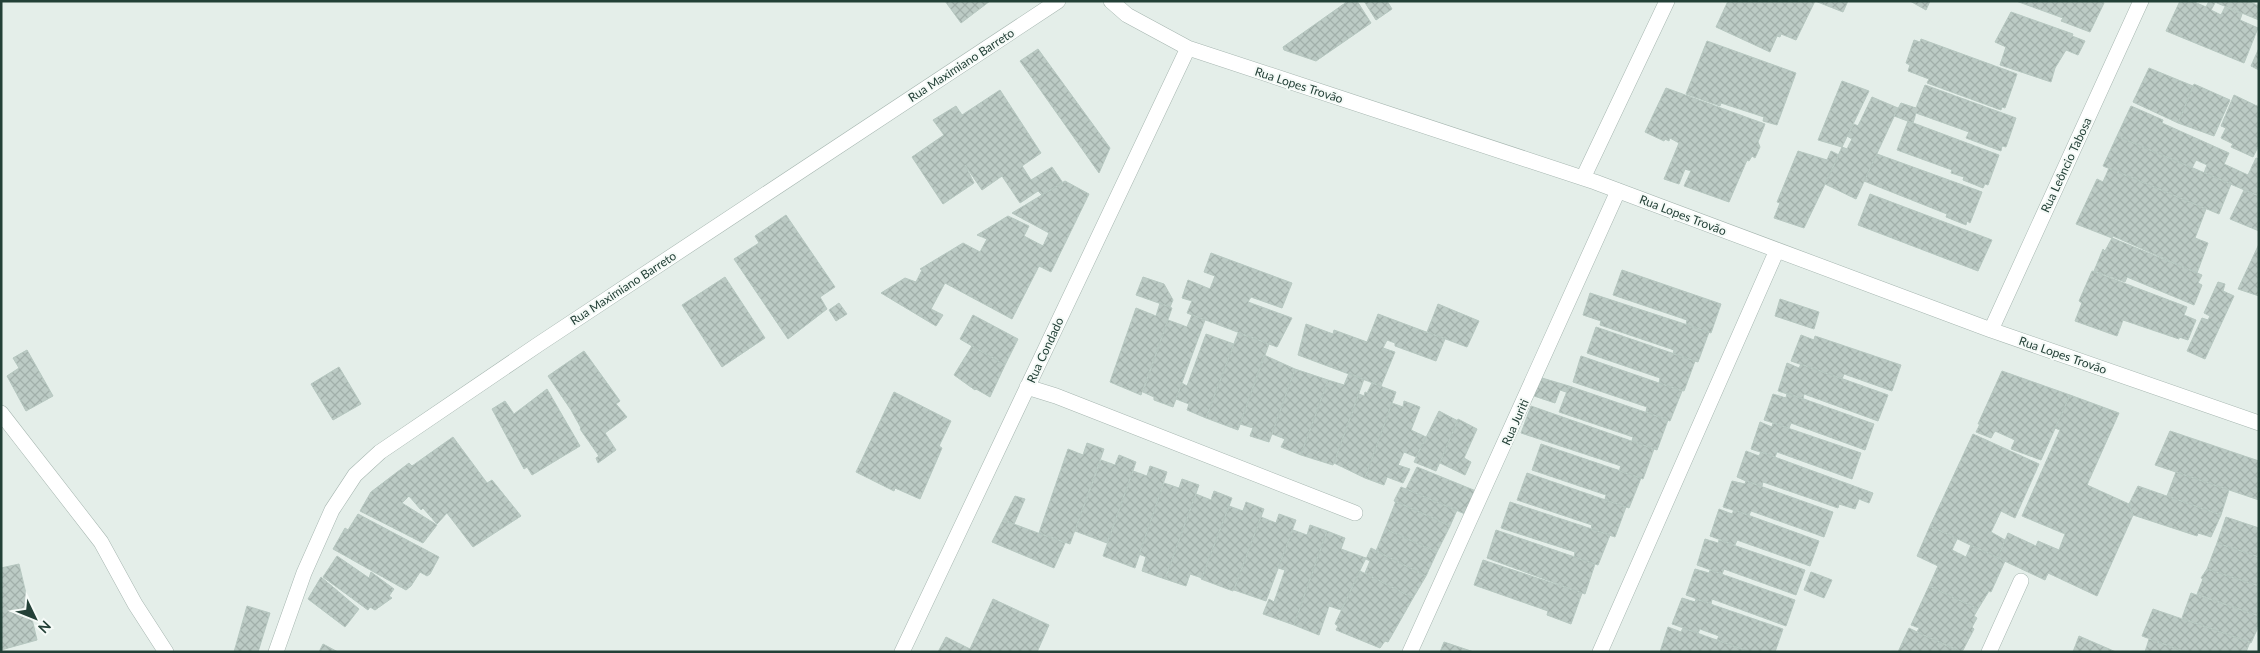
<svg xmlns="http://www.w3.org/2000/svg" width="2260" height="653" font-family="Lato,sans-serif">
  <defs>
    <pattern id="building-cross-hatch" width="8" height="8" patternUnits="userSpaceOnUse" patternTransform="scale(1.25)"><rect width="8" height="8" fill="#bccbc5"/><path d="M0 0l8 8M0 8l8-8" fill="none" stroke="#a1afaa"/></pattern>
  </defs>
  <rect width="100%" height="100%" fill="#e4eee9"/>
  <path fill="url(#building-cross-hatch)" stroke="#b6c7c0" d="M945,1h45l-29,22z
    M1348,1h9l14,22 -55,38 -32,-11 -1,-3z
    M1364,1h23l5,8 -16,11z
    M1728,1h87l-19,39 -15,-6 -1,3 -3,-1 -7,16 -54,-25z
    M1815,1h33l-5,11z
    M1910,1h20l-4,9z
    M2016,1h83l5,2 -14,29 -29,-11 2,-3z
    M2180,1h12l14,6 3,-6h3l3,2 -4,7 10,5 4,-8 17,7 -2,6 18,8 -14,35 -78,-32z
    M2212,1h36l11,5v14z
    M2011,12l62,22 -1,2 13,5 -7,14 -12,-5 -11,18 -4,14 -51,-17 6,-18 -11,-5z
    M1921,39l96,35 -12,34 -3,-1 -1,3 -74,-27 2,-4 -21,-8 2,-6 -4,-2 8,-23 6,2z
    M1707,41l89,32 -19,52 -14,-4 1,-4 -43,-14 -1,3 -34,-12z
    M2259,48v22l-8,-4z
    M1038,49l72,99 -11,25 -79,-112z
    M2149,68l44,18 -15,37 -45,-21z
    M1842,81l27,10 -27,56 -24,-7z
    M2194,84l36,16 -16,36 -36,-13z
    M1925,85l91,33 -10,29 -4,-1 -1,5 -35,-13 3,-6 -53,-19 -3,10 -19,-7 7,-13 15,5z
    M1666,88l99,36 -7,18 2,5 -5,11 -3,-2 -3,5 -2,-1 -18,42 -45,-16 7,-15 -6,-2 -6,15 -15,-5 15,-36 -9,-5 -1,3 -4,-2 -1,2 -19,-9z
    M1000,90l41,63 -19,13 9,14 21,-13 11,16 -21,12 -4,-4 -18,12 -18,-27 -20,14 -17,-25 9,18 -31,21 -31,-47 32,-22 -11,-15 23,-14 6,9z
    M2234,95l25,12v38l-6,12 -22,-10 2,-3 -12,-6 5,-10 -5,-2z
    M1872,97l26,11 -42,91 -31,-15 17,-37 5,2 5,-10 -5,-3 7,-12 4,2z
    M2131,106l32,14 -1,3 67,30 -5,11 24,11 8,-17 3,1v37l-55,-23 3,-8 -11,-5 -4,8 -75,-32z
    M1908,121l91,34 -11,30 -3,-1 -2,4 -20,-8 1,-3 -13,-4 1,-3 -55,-20z
    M2117,136l114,48 -12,30 -116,-48z
    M1798,151l29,9 4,-9 8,4 -35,73 -30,-10 6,-15 -3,-1z
    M1877,154l105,38 -12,31 -3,-2 -1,4 -20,-8 1,-3 -83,-33z
    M2109,168l97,41 -11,29 13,5 -11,30 -84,-37 -1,2 -36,-14 21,-45 6,3z
    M1065,181l24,13 -38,78 -12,-6 -27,53 -67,-36 -14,26 12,6 -7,11 -55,-33 24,-15 11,4 6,-12 -2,-1 43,-26 17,9 7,-13 -10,-4 31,-19 21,10 -5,10 19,10 6,-13 -37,-20z
    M2244,190l15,6v35l-29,-12z
    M1870,194l122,46 -14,31 -120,-46z
    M786,215l49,72 -15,10 7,12 -39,30 -54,-80 25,-16 -4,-7z
    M2112,238l90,37 -4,8 4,2 -8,20 -67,-28 -2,5 -31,-11 9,-22 2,2z
    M2259,244v52l-21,-7z
    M1211,253l81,30 -10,25 -31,-11 -3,5 44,16 -15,29 -90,-34 5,-12 -10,-3 6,-18 22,9 5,-13 -11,-4z
    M1622,270l99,34 -10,29 -25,-8 1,-5 -74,-25z
    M2092,271l95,36 -3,8 12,5 -8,20 -9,-3v2l-56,-19 -6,16 -42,-15 7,-18 -3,-2z
    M725,277l40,61 -43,29 -40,-62z
    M1143,277l21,7 9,16 -3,7 -34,-12z
    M2218,282l7,2 -2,7 11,5 -29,63 -18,-8 15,-33 6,2 2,-4 -6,-3z
    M1590,293l119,39 -11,30 -25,-8 1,-4 -74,-25 1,-4 -18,-6z
    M1780,299l39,13 -5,17 -39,-13z
    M839,303l8,11 -11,7 -7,-11z
    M1160,303l12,5 -31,87 -31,-13 26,-74 20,8z
    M1438,304l41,17 -12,26 -40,-15z
    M1378,314l67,25 -9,22 -41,-15v-3l-8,-3 -4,8 12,4 -14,34 -83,-31 8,-31 27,10 1,-4 33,12z
    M973,315l45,24 -13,26 -45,-26z
    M1192,315l13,5 -32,87 -19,-7v-3l-11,-5 25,-72 19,7z
    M1596,327l99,34 -11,30 -25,-8 1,-5 -73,-25z
    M1238,333l31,11 -31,86 -32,-12z
    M1206,334l28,10 -28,74 -19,-8 2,-6 -13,-5 6,-16 5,3z
    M1801,335l13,5 1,-4 86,29 -9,26 -48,-17 -2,5 -51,-18z
    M972,346l33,19 -15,32 -14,-8 -1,1 -21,-15z
    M27,350l26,46 -27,15 -19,-35 12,-8 -6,-10z
    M584,351l36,50 -4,3 11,13 -22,16 11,17 -18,13 -2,-5 3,-2 -19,-27 1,-1 -10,-18 -23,-34z
    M1264,355l31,14 -26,73 -19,-6 3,-8 -13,-4z
    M1581,356l101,35 -12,30 -24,-9 1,-5 -74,-25z
    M1787,363l12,5 2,-4 87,31 -10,26 -74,-27 -1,5 -25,-8z
    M339,367l22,37 -28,16 -22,-36z
    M1295,369l33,11 -27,75 -20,-8 4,-8 -13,-5z
    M2002,371l68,24 -29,65 -30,-11 4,-9 -20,-9 -4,7 -15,-6 4,-8h-2z
    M1349,373l15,6 -31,86 -32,-10 27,-75 16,5z
    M1542,378l27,8 -3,6 -6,-2 -5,13 -21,-7z
    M1372,383l24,9 -31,86 -31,-15 25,-69 5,2 1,-4 2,1z
    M1569,386l99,34 -11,30 -25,-9 1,-4 -74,-25z
    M547,389l33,57 -48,29 -5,-8 -3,2 -32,-60 13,-8 9,13z
    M894,392l57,29 -12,25 3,2 -22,51 -25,-11 -1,3 -38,-19z
    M1787,393l87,31 -9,26 -74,-27 -2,5 -25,-8 9,-26 13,4z
    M2070,395l49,18 -32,72 42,19 4,11 -36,81 -49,-23 -3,7 -47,-22 10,-25 28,13 2,-5 21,9 6,-16 -43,-18 38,-86 -5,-2z
    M1404,401l16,6 -9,23 15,7 -10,20 -12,-5 -6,13 12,4 -7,14 -16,-6 -3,8 -19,-7 27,-75 11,4z
    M1531,406l123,43 -11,30 -24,-8 2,-5 -100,-33z
    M1439,411l19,10 -22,50 -22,-9z
    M1458,419l19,10 -13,29 7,4 -6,13 -25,-12z
    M1760,422l12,5 1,-4 88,30 -9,26 -75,-27 -2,5 -24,-8z
    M2170,431l89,30v39l-104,-35z
    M1973,434l66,30 -24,54 -14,-7 -10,21 14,8 -7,18 -68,-32z
    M453,437l34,46 5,-3 29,36 -48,31 -26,-34 -10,11 -14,-16 -2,2 -12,-14 -7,7 35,22 -14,18 -63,-32 11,-19 38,-29 3,3z
    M1087,443l17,6 -34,95 -31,-11 29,-84 15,6z
    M1541,444l100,34 -12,30 -24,-8 1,-5 -74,-25z
    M1746,451l13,5 2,-4 112,41 -4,10 -10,-4 -4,10 -16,-5 -1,4 -75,-26 -1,4 -16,-5 -9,-4z
    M1119,455l17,7 -29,81 -32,-12 26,-71 14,5z
    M1150,466l17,6 -32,96 -32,-12 30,-85 14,5z
    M1417,467l59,24 -11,23 -59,-25z
    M2176,472l53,18 -8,25 -54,-19z
    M1527,473l99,34 -11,30 -24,-8 1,-4 -75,-25z
    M1182,479l17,6 -34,94 -23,-8 4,-14 -7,-3 25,-71 15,5z
    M1732,481l13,3 1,-3 87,31 -9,25 -73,-26 -2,4 -26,-8z
    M2138,486l83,29 -10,22 -13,-4 -1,3 -64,-21 -4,-11z
    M1401,487l56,23 -7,16 -56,-25z
    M1214,491l18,7 -30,80 -12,-4 -4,12 -21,-7 31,-85 15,6z
    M1015,496l10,3 -11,25 -11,-4z
    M1396,501l54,25 -13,26 -52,-23z
    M1246,502l18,7 -31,82 -32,-12 28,-73 14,5z
    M1510,502l100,33 -12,30 -24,-8 1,-5 -74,-24z
    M1719,509l13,5 2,-4 85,31 -9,25 -73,-26 -2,5 -25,-9z
    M358,514l81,43 -9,17 -3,2 -7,-4 -9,14 -5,4 -73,-41 12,-21 3,2z
    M1279,514l17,6 -30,81 -32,-11 27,-73 15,6z
    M2226,517l33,11v29l-42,-14z
    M1003,520l62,23 -11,25 -62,-26z
    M1310,525l17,6 -33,94 -31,-11 6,-15 5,3 11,-32 -7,-2 15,-38 14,5z
    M1930,526l27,13 -5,11 14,7 5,-12 34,16 -14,31 -2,-1 -11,18 -49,-23 9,-20 -21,-10z
    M1385,529l52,23 -11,24 -50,-25z
    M1496,530l99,34 -10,30 -98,-36z
    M1327,531l18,7 -4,11 25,9 -25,52 -12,-4 -10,29 -25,-10z
    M1705,539l13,4 1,-3 86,30 -9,25 -72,-26 -2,5 -25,-9z
    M2217,543l42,14v29l-52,-17z
    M1371,548l55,28 -13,22 -48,-25 5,-12 -4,-2z
    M337,556l32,22 2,-6 23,17 -5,7 3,2 -17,12 -5,-3 -2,3 -45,-33z
    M1483,560l99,33 -11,31 -24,-9 1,-4 -74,-26z
    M19,564l18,76 -36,10v-82z
    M1695,569l14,4 1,-3 85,30 -9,26 -74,-27 -1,5 -25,-9z
    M2207,569l52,17v30l-62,-22 6,-15 -2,-1z
    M1360,571l53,27 -25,44 -3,-1 -5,7 -44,-18 2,-4 -3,-2z
    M1811,572l21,8 -8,18 -20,-8z
    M321,577l38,32 -14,18 -37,-28z
    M1929,586l49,23 -4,7 3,2 -5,9 2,2 -12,23 -45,-20 2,-4 -8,-3z
    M2191,593l68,23v9l-8,18 -69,-25z
    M1682,598l13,4 1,-3 87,30 -8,23h-25l-33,-12 2,-4 -19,-7 -2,4 -26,-9z
    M993,599l56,26 -12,27h-99l8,-15 24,12z
    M247,606l23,7 -12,39h-24z
    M2153,609l97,33 -4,10h-60l-44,-16z
    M1668,627l13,5 2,-4 67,24h-90z
    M1909,628l8,4 41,19 -60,1z
    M2079,636l37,16h-43z
    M2149,639l37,13h-41z
    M1444,642l30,10h-34z
    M323,644l15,8h-19z"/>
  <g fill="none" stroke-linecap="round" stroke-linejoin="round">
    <defs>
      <path id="service" d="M1410,652l208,-461"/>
      <path id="minor" d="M1111,1l16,14 61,33 407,134 396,148 268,93
        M1583,178l84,-177
        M1991,330l150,-329
        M1027,387l29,9 299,117
        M1,413l100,129 34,62 31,48
        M276,652l28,-79 28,-63 23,-35 25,-23 159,-108 519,-343
        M902,652l286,-604
        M1600,652l177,-402
        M1989,652l32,-71"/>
    </defs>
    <use href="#service" stroke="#a6b6b0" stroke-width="16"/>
    <use href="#minor" stroke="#a6b6b0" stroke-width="16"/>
    <use href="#service" stroke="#fff" stroke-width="15"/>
    <use href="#minor" stroke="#fff" stroke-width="15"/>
  </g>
  <g text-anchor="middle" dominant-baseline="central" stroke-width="4" stroke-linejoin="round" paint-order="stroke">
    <g font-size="12" fill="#234037" stroke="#f5faf7">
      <text transform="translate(961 65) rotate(-33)">Rua Maximiano Barreto</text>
      <text transform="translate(1299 85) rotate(18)">Rua Lopes Trovão</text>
      <text transform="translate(2066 165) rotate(-65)">Rua Leôncio Tabosa</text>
      <text transform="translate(1683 215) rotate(21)">Rua Lopes Trovão</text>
      <text transform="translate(623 288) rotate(-33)">Rua Maximiano Barreto</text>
      <text transform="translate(1045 350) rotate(-65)">Rua Condado</text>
      <text transform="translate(2063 355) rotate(19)">Rua Lopes Trovão</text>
      <text transform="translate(1515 422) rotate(-66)">Rua Juriti</text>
    </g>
  </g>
  <rect width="2260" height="653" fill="none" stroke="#234037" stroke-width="5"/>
  <g transform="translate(35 618) rotate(133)" stroke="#f5faf7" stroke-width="4" paint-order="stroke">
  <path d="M0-4L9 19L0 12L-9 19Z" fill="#234037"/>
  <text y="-8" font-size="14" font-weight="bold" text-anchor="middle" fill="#234037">N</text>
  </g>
</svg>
